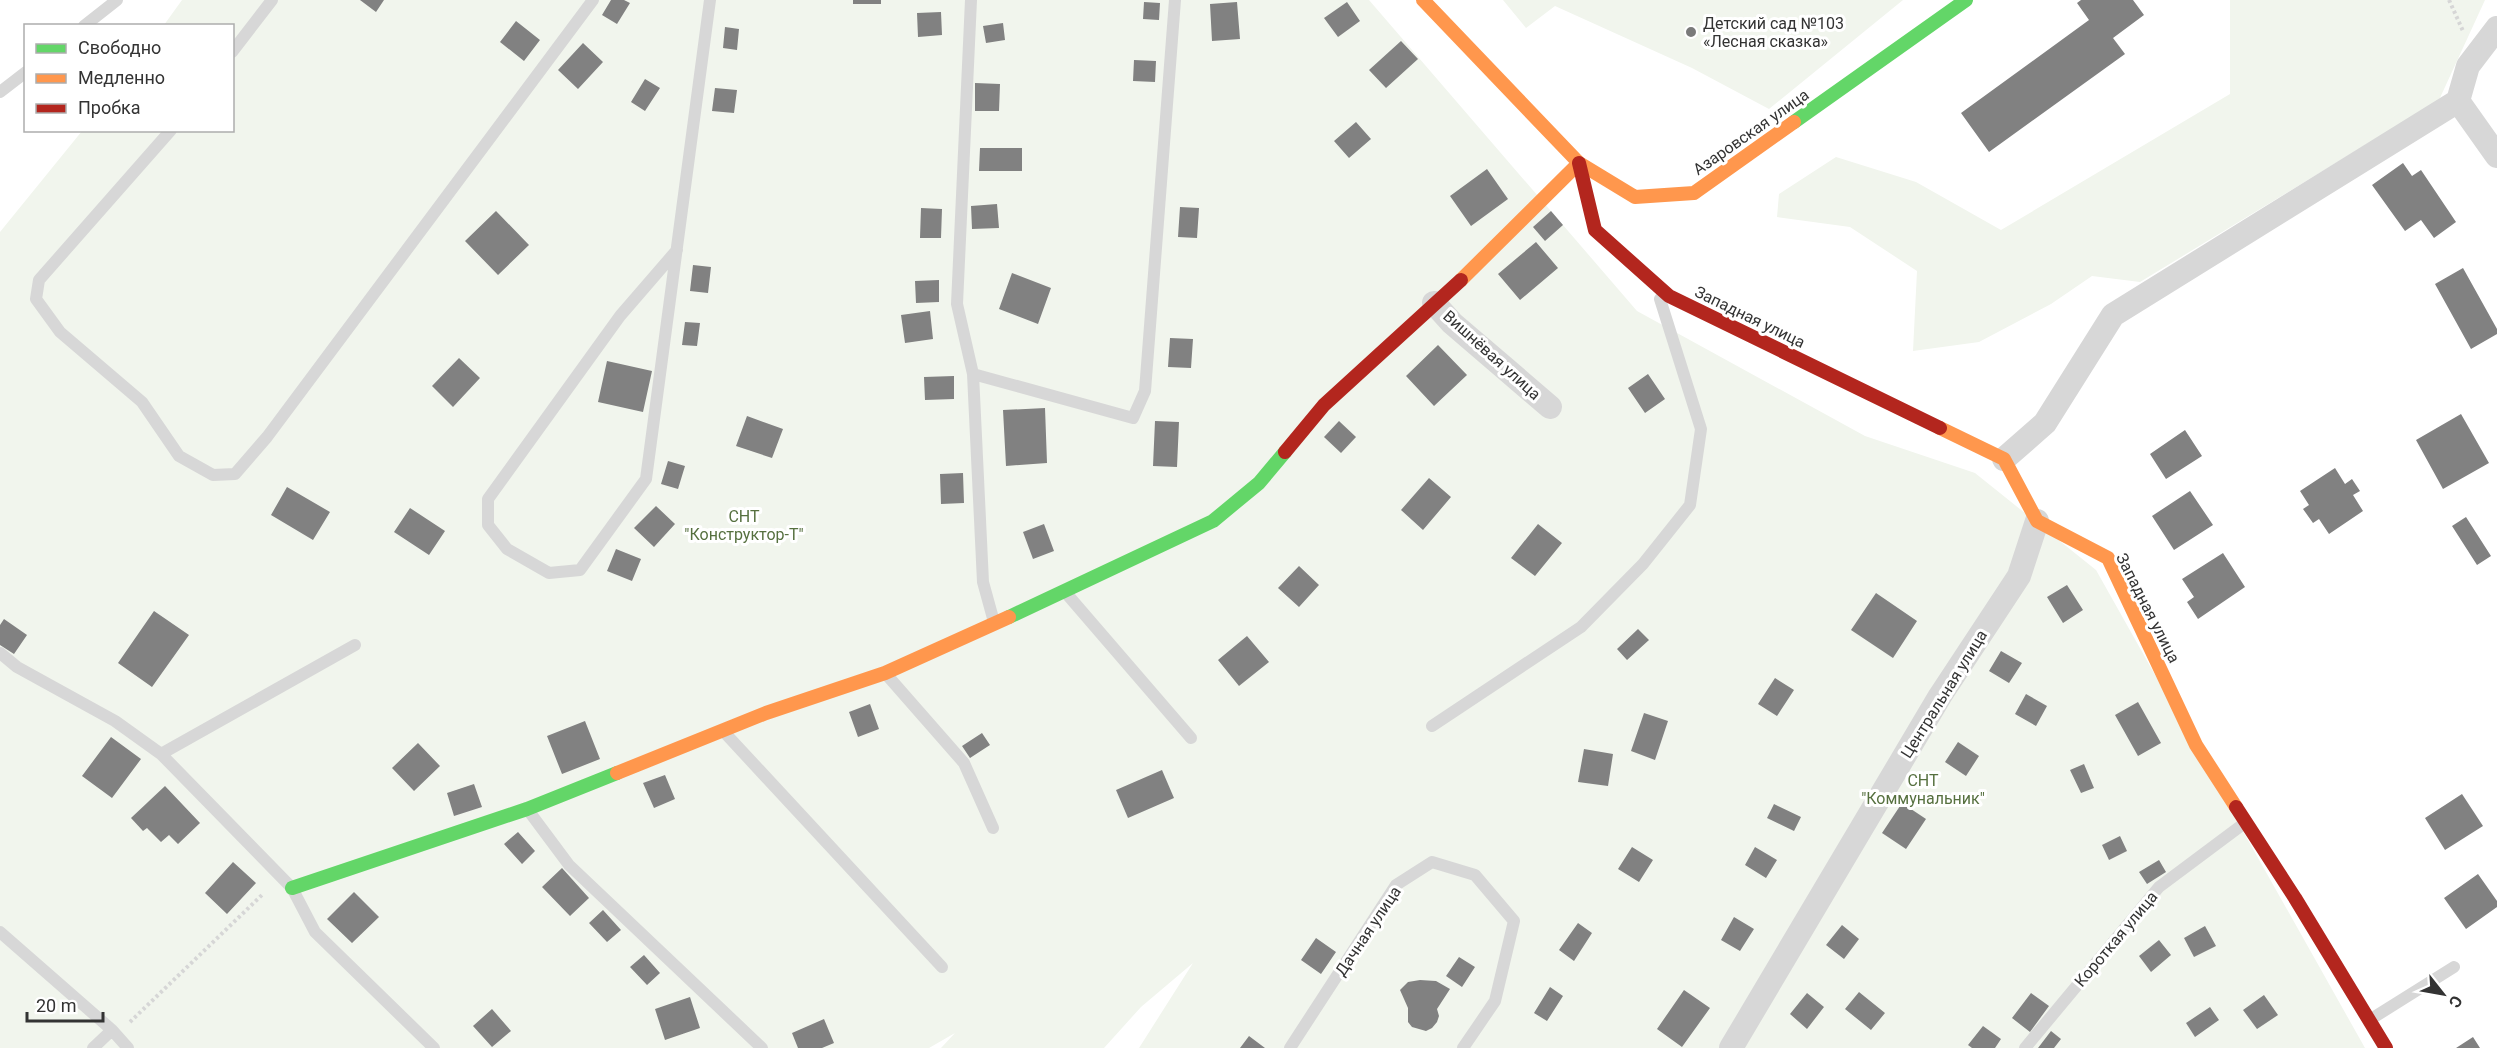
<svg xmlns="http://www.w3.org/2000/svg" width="2497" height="1048" font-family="Roboto,sans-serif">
  <rect width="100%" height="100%" fill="#fff"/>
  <path fill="#f1f5ed" d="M182,0h1187l268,311 228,125 110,37 121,97 269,478h-1226l54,-85 -52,44 -37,41h-163l14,-15 -26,15h-929v-816l82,-101 150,-1v-104l-68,-1z
    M1503,0h400l-134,109 -77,-41 -137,-62 -29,22z
    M2230,0h255l-46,100 -299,182 -48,-6 -41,28 -72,38 -66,9 4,-80 -67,-44 -73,-10 2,-23 57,-37 80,25 85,48 229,-136z"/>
  <path fill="#818181" d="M360,0h24l-8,12z
    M611,0h13l6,3 -13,21 -15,-9z
    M853,0h28v4h-28z
    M2081,0h52l11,15 -31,23 12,16 -136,98 -28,-39 128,-93 -12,-17z
    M1144,2l16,1 -1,17 -16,-1z
    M1237,2l3,37 -28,2 -2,-37z
    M1347,2l13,19 -22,16 -14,-19z
    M941,12l1,23 -24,2 -1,-24z
    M516,21l24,19 -16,21 -24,-19z
    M1003,23l2,17 -19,3 -3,-17z
    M725,27l14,2 -2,21 -14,-2z
    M1401,41l17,18 -32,29 -17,-18z
    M583,43l20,19 -25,27 -20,-19z
    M1134,60l22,1 -1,21 -22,-1z
    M645,79l15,9 -15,23 -14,-9z
    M975,83l25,1 -1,27h-24z
    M715,88l22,2 -3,23 -22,-2z
    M1356,122l15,17 -22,19 -15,-17z
    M980,148h42v23h-43z
    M2403,163l9,13 9,-6 35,52 -22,16 -13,-18 -16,11 -33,-46z
    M1487,169l21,30 -37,27 -21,-30z
    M997,204l2,24 -27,1 -1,-23z
    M1180,207l19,1 -2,30 -19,-1z
    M921,208l21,1 -1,29h-21z
    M496,211l33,34 -31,30 -33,-34z
    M1551,211l12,14 -18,16 -12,-14z
    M1536,242l22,26 -38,32 -22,-26z
    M693,265l18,2 -3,26 -18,-2z
    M2463,268l34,61v5l-26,15 -36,-65z
    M1012,273l39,15 -13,36 -39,-15z
    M939,280v22l-23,1 -1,-22z
    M930,311l3,28 -28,4 -4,-28z
    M685,322l15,1 -3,23 -15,-1z
    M1170,338l23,1 -2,29 -23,-1z
    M1438,345l29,30 -33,31 -28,-30z
    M459,358l21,20 -27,29 -21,-21z
    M607,361l45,10 -9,41 -45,-10z
    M1648,374l17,25 -20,14 -17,-25z
    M954,376v23l-29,1 -1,-23z
    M1045,408l2,55 -41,3 -3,-56z
    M2461,414l28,49 -46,26 -27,-49z
    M747,416l36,13 -11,29 -36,-12z
    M1155,421l24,1 -2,45 -24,-1z
    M1339,421l17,16 -15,16 -17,-16z
    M2185,430l17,26 -36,23 -16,-25z
    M668,461l17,5 -7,23 -17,-5z
    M2335,468l10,16 7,-5 8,12 -7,4 10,16 -34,23 -10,-15 -6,4 -10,-14 6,-4 -9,-14z
    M963,473l1,30 -23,1 -1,-30z
    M1429,478l22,19 -28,33 -22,-20z
    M287,487l43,25 -17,28 -42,-25z
    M2190,491l23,34 -39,25 -22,-34z
    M656,506l19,18 -21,23 -20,-19z
    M410,508l35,23 -16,24 -35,-23z
    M2466,517l25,39 -14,9 -25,-39z
    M1044,524l10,27 -21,8 -10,-27z
    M1538,524l24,19 -27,33 -24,-18z
    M616,549l25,10 -9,22 -25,-10z
    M2223,553l22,34 -47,32 -11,-17 7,-5 -12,-18z
    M1299,566l20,19 -20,22 -21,-19z
    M2067,585l16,25 -20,13 -16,-26z
    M1876,593l41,28 -24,37 -42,-28z
    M154,611l35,24 -37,52 -34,-24z
    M4,619l23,16 -13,19 -14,-9v-20z
    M1638,629l11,11 -22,20 -10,-11z
    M1247,636l22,26 -30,24 -21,-26z
    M2001,651l21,12 -13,20 -20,-12z
    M1775,678l19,12 -17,26 -19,-12z
    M2026,694l21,12 -11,20 -21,-12z
    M2138,702l23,41 -23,13 -23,-41z
    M870,704l9,25 -21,8 -9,-25z
    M1644,713l24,8 -13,39 -24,-9z
    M585,721l15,38 -38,15 -15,-38z
    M982,733l8,12 -20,13 -8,-12z
    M111,737l30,22 -29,39 -30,-22z
    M1958,742l21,14 -13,20 -21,-14z
    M418,743l22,23 -26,25 -22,-23z
    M1584,749l29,5 -5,32 -30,-4z
    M2084,764l10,24 -13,5 -11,-23z
    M1162,770l12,28 -46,20 -12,-28z
    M665,775l10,24 -21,9 -11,-25z
    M474,784l8,23 -28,9 -7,-23z
    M165,786l35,37 -22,21 -9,-9 -8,7 -14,-14 -4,3 -12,-13z
    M2462,794l21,32 -38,24 -20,-32z
    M1902,803l24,16 -20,30 -24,-16z
    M1774,804l27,13 -7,14 -27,-13z
    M518,832l17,19 -13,13 -18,-20z
    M2120,836l7,15 -18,9 -7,-15z
    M1632,847l21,13 -14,22 -21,-13z
    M1755,847l22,13 -11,18 -21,-13z
    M2159,860l7,12 -19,12 -8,-12z
    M233,862l23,21 -29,31 -22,-21z
    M562,868l27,30 -19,18 -28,-29z
    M2478,874l19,27v6l-31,22 -22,-31z
    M354,892l25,25 -27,26 -25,-24z
    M603,910l18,20 -14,12 -18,-19z
    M1734,917l20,12 -14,22 -19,-11z
    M1578,923l14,10 -18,28 -15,-11z
    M1842,925l17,14 -15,20 -18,-14z
    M2205,926l11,20 -22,11 -10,-19z
    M1316,938l20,14 -15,22 -20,-14z
    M2159,940l12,15 -20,17 -12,-16z
    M644,955l16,18 -13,12 -17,-18z
    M1459,957l16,10 -13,20 -16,-11z
    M1420,980l16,1 14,8 -13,20 2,7 -2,6 -5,6 -6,3 -14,-4 -4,-5v-14l-8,-18 8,-8z
    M1550,987l13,9 -16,25 -13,-8z
    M1684,990l26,18 -28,39 -25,-18z
    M1859,992l26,21 -14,17 -26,-21z
    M1807,993l17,14 -17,22 -17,-15z
    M2031,993l18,13 -19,26 -18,-14z
    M2264,995l14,20 -21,14 -14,-19z
    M690,997l10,31 -35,12 -10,-31z
    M2210,1007l9,13 -24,17 -9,-14z
    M492,1009l19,22 -19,16 -19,-21z
    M824,1019l10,24 -12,5h-24l-6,-15z
    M1983,1026l18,13 -6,9h-23l-4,-3z
    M2051,1031l10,8 -7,9h-16z
    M1249,1036l16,12h-25z
    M2473,1037l7,11h-24z"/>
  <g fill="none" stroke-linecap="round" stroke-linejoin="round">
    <path stroke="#d6d6d6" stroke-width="4" stroke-dasharray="3 3" stroke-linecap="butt" d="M2449,0l14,31
      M130,1022l133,-128"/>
    <path stroke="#d7d7d7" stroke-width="12" d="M971,0l-14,304 16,70 10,208 11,40
      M84,26l33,-26
      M232,52l40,-52
      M0,92l26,-20
      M171,130l-132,150 -3,19 24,33 82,70 37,54 34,19 22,-1 32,-37 326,-437
      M677,250l-57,66 -132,183v26l19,24 42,24 31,-3 66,-91 64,-479
      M973,374l160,44 12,-27 30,-391
      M1066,593l125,145
      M0,653l17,14 98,54 46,33 131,134 23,44 119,116
      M886,674l78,89 29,65
      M1432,726l149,-99 62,-63 47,-59 11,-76 -41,-130
      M725,733l217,234
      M161,754l194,-109
      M528,810l41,55 193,183
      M0,932l112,98 16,18
      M2371,1019l83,-52
      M93,1048l19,-18
      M1290,1048l106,-163 36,-23 43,13 39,46 -19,80 -32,47
      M2025,1048l134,-161 87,-65"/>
    <path stroke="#d7d7d7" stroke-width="24" d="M2458,101l39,55
      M1434,303l18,20 98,84
      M2004,459l41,-36 68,-108 345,-214 10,-35 29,-38
      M1731,1048l209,-352 79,-120 18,-55"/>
    <path stroke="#63d668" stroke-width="14" d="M1794,122l172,-122
      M1009,617l204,-96 46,-38 26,-31
      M292,888l235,-79 90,-36"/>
    <path stroke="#ff974d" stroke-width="14" d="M1423,0l156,163 56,34 59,-4 100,-71
      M1461,280l118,-117
      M1940,428l64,31 33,62 71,37 88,187 40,62
      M617,773l149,-60 119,-40 124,-56"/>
    <path stroke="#b3261e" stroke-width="14" d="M1579,163l16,67 74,66 271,132
      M1285,452l39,-47 137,-125
      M2236,807l59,91 91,150"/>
  </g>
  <circle fill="#7a7a7a" stroke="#fff" stroke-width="2" cx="1691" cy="32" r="6"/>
  <g text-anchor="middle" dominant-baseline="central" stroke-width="6" stroke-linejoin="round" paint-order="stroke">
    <g font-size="16" fill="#333" stroke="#fff" text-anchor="start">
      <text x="1703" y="23">Детский сад №103<tspan x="1703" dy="18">«Лесная сказка»</tspan></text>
    </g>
    <g font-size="16" fill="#333" stroke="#fff">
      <text transform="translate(1751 132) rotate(-35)">Азаровская улица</text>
      <text transform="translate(1750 317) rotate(26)">Западная улица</text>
      <text transform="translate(1492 355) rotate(42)">Вишнёвая улица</text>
      <text transform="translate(2148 608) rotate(63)">Западная улица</text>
      <text transform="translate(1944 694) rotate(-58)">Центральная улица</text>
      <text transform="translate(1368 931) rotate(-56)">Дачная улица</text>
      <text transform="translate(2116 939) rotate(-50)">Короткая улица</text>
    </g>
    <g font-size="16" fill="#56703f" stroke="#fff">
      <text x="744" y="516">СНТ<tspan x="744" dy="18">"Конструктор-Т"</tspan></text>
      <text x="1923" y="780">СНТ<tspan x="1923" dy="18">"Коммунальник"</tspan></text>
    </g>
  </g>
  <rect x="24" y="24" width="210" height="108" fill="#ffffff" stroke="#adadad" stroke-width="1.5"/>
  <rect x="36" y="44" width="30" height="9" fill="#63d668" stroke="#adadad" stroke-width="1.5"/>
  <text x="78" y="54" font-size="18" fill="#333333">Свободно</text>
  <rect x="36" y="74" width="30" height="9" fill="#ff974d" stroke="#adadad" stroke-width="1.5"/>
  <text x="78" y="84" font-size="18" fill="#333333">Медленно</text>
  <rect x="36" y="104" width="30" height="9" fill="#b3261e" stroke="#adadad" stroke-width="1.5"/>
  <text x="78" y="114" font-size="18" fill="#333333">Пробка</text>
  <g transform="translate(2443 994) rotate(121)" stroke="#ffffff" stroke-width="4.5" paint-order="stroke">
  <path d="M0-4.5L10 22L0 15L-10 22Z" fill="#333333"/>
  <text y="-9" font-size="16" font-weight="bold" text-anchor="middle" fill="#333333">С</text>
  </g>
  <path d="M27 1012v9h76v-9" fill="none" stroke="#333333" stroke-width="3"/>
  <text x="36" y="1012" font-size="18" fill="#333333" stroke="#ffffff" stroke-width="4.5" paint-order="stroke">20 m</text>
</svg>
